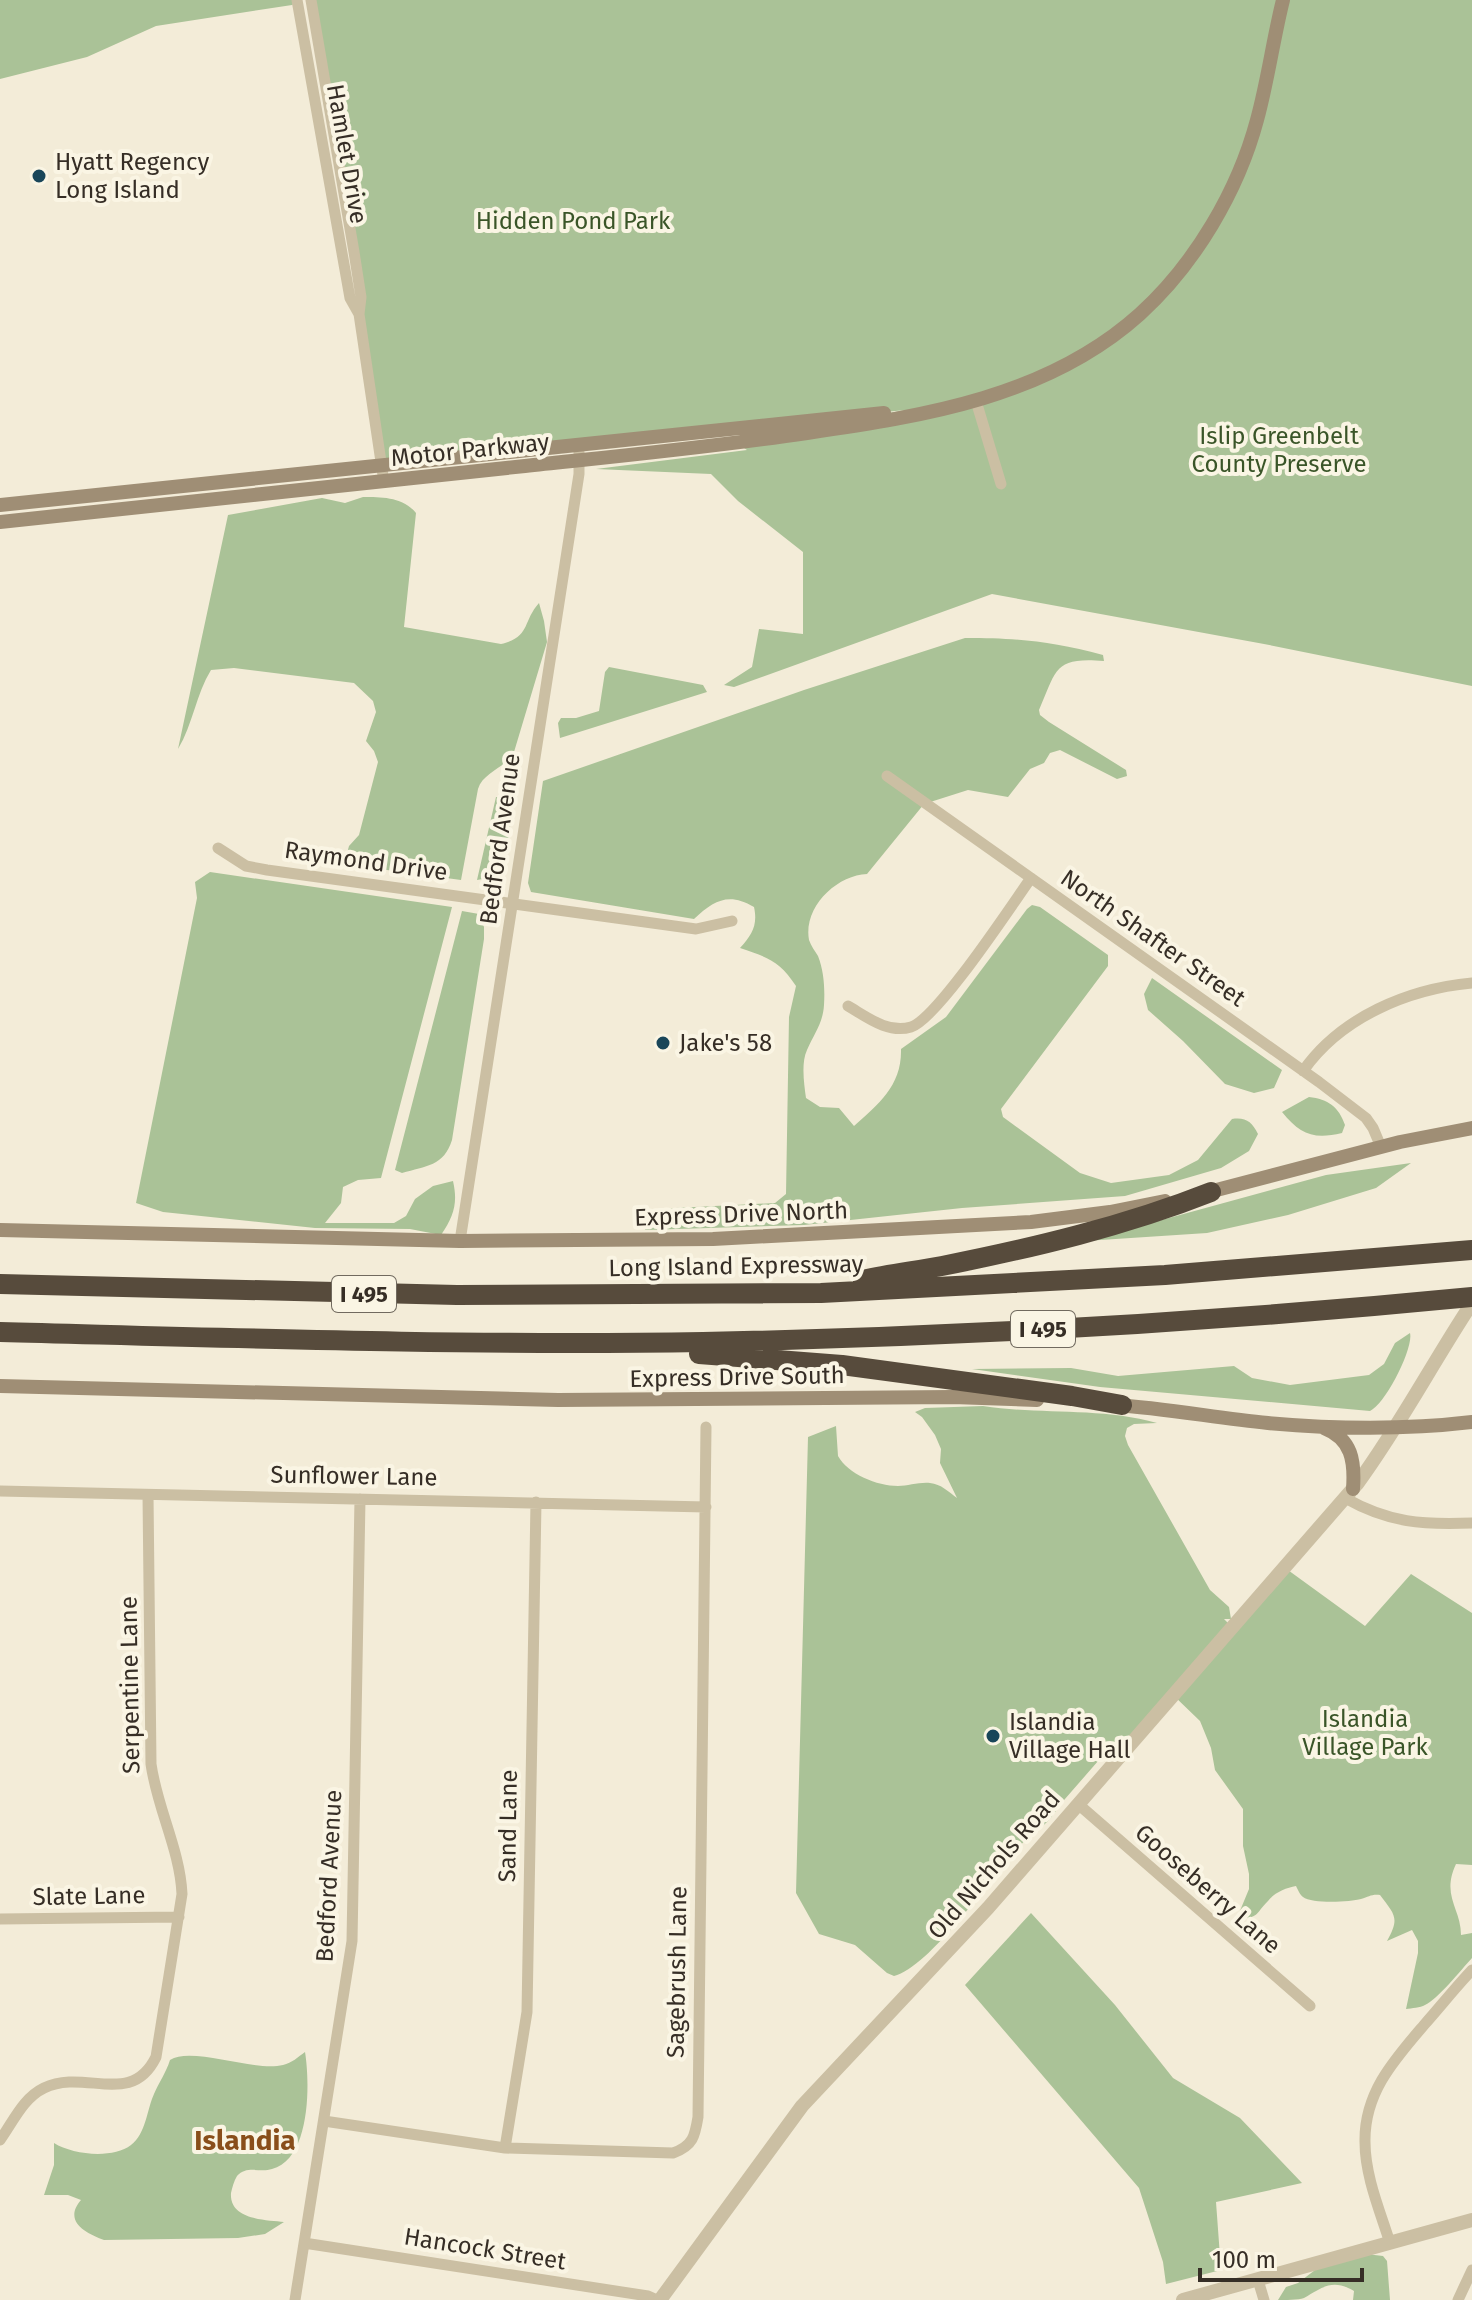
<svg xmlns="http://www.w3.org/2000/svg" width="1472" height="2300" font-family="'Fira Sans',sans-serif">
  <rect width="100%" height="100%" fill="#f3ecd8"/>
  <path fill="#aac297" d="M0,0h298l-6,5 -136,21 -69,31 -87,22z
    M311,0h1161v686l-208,-42 -272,-50 -258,93 -10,-2 28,-18 7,-38 44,5v-82l-65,-51 -27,-27 -115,-5 151,-19 -12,-8 170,-32 -523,55z
    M363,497c19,0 40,0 53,16l-12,114 97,17c30,-7 21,-22 38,-41l5,18 3,21 -33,110c-8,16 -31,20 -36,37l-17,91 -111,-15 -4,-8 3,-11 10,-11 19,-73 -4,-11 -8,-10 10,-29 -3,-11 -19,-18 -120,-15 -23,2c-15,24 -18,54 -33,79l50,-234 94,-17 23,5z
    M965,638c53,0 86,3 138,17l1,6c-50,-4 -47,8 -65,49l1,5 9,7 77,48 1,6 -10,3 -57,-29 -10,3 -6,10 -14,6 -22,28 -40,-7 -44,14 -57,70c-30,1 -64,33 -58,66 2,6 6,11 9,16 6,15 7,33 6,49 -1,18 -10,29 -17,45 -6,13 -3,34 -1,48l14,9 19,1 15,18c25,-22 48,-41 47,-77l45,-32 81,-108 5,-4 8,2 68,48v11l-107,143 2,8 77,56 31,10 58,-8 29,-15 34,-41c14,-2 20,3 26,15l-9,17 -28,17 -96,28 -163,12 -158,17 -159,5c7,-14 14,-19 30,-22l100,-5 11,-9 3,-177 7,-31c-16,-25 -29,-29 -56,-38 12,-13 18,-23 14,-41 -25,-15 -40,-7 -60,12l-163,-27 -3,-9 15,-102 261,-91z
    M609,667l94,18 4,7 -147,46 -2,-15 3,-5h15l23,-7 6,-39z
    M496,797l14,2c4,23 -4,58 -16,78l-17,3z
    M210,872l242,35 -71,271 -23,2 -15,7 -2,16 -16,20h69l12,-7 9,-17 18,-13 20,-5c5,22 1,35 -12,54l-31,-6 -95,-1 -152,-16 -27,-9 61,-305 -2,-16z
    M462,911l17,3 5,13v12l-32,201c-8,26 -26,26 -50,33l-7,-3z
    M1152,978l130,92 -8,18 -20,5 -29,-9 -42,-43 -35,-31 -4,-16z
    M1309,1097c19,2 30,10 36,28l-3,8c-29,7 -42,1 -60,-21z
    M1411,1163l-35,25 -88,27 -81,18 -122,8 241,-66z
    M1410,1333c4,15 -25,72 -40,78l-270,-24 -128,-18 99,-1 47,8 116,-10 18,12 38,7 79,-10 15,-11 11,-21z
    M983,1406c58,9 116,1 174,17l-23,1 -7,4 -2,8 3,9 82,145 19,17 2,12h-7l5,5 52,-59 84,61 46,-52 61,39v252l-16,-1c-15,32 5,44 5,71l11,-2v25c-11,12 -35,42 -47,47 -5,3 -13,3 -19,4l12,-56v-12l-6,-11 -25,11c13,-23 8,-26 -7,-46 -9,-1 -11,2 -19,4 -11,3 -49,5 -58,-2 -3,-2 -6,-9 -7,-11 -10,2 -21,6 -28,15 -14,14 -8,17 -31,17l12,-29v-15l-6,-28v-37l-28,-39 -4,-22 -11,-27 -28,-27 -43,50 -10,-7 -61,70c-10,20 -29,27 -43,44 -26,29 -85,116 -121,125l-7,-3 -32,-28 -36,-11 -23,-41 12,-456 28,-11 2,30c10,18 39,30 60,30 10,0 21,-4 32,-3 11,1 19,9 27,15l-17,-35 1,-14 -6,-14 -13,-18 -7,-5 10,-4z
    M1031,1913l84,92 58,73 67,40 62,65 -86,19 5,68 -55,14 -3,-22 -24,-74 -174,-203z
    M305,2052c5,30 6,107 -33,117 -12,4 -25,-4 -35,7 -3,5 -5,12 -6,17 -2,27 35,27 53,29l-19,12 -27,4 -134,2c-19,-7 -41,-19 -23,-40l-13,-5h-24l10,-30v-22c19,12 59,16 77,2 15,-11 16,-36 23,-51 5,-12 12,-21 16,-34 22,-14 83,12 113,5 9,-2 15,-8 22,-13z
    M1366,2254l17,2 4,5 3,39h-37l1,-9c-22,-13 -32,-3 -50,7 -6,2 -19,2 -26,2l8,-13 12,-4 21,-16z"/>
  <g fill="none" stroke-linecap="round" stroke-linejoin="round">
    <path stroke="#cbbfa3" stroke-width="11" d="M297,0l53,298 9,16
      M311,0l43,252 7,45 -2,17 25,168
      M976,401l25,83
      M887,776l432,306 47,36 7,10 8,19
      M218,848l28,18 21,4 429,59 36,-8
      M848,1006c19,11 40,28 63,21 26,-8 100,-121 120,-149
      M1303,1071c38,-54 105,-82 169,-88
      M460,1241l119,-767v-22
      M0,1491l706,16
      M1345,1498c44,25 78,27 127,25
      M1078,1804l232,202
      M0,1919l179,-2
      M324,2121l181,27 168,5c20,-7 22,-17 25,-36l8,-690
      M0,2140c13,-18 23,-42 44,-52 41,-20 87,20 112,-31l26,-163c-2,-44 -25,-86 -31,-130l-3,-269
      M505,2148l22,-136 9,-510
      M304,2243l344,53 9,4
      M1390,2243c-10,-32 -25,-67 -25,-101 -1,-49 29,-82 59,-117 16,-18 31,-37 48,-55
      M1258,2280l6,20
      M295,2300l57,-359 8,-442
      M1458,2300l14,-30"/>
    <path stroke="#cbbfa3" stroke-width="14" d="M660,2300l142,-194 186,-198 369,-424c42,-57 76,-122 115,-181
      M1183,2300l289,-80"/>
    <path stroke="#9f8e75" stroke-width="14" d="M0,505l884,-92
      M0,522c175,-19 350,-37 525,-56 94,-10 188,-19 282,-33 117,-17 241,-36 333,-119 55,-50 98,-123 117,-194 11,-40 16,-80 26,-120
      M1205,1193l195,-51 72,-14
      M0,1230l460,11 253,-2 318,-17 79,-10 55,-11
      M0,1386l558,14 395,-3 84,3
      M1114,1405c51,3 102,13 154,18 67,6 137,7 204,-1
      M1324,1428c28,11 31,33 29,61"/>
    <path stroke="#574b3c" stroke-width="20" d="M863,1280c26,-6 53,-9 79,-14 91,-18 183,-40 269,-74
      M0,1284l457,11 364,-2 344,-18 307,-25
      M0,1332c234,6 469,14 703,10 257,-5 513,-20 769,-45
      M699,1354l143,11 230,31 50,9"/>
  </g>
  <g fill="#194659" stroke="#faf5e4" stroke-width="3">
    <circle cx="39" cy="176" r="8"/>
    <circle cx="663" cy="1043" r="8"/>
    <circle cx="993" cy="1736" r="8"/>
  </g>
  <g text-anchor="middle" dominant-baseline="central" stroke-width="8" stroke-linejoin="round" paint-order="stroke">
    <g fill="#faf5e4" stroke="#716a5f" stroke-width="2">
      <rect x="332" y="1276" width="64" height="36" rx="6"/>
      <rect x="1011" y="1311" width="64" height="36" rx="6"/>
    </g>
    <g font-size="22" font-weight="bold" fill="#362e26">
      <text x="364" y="1294">I 495</text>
      <text x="1043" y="1329">I 495</text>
    </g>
    <g font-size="24" fill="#362e26" stroke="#faf5e4">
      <text transform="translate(347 154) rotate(80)">Hamlet Drive</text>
      <text transform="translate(470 450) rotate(-6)">Motor Parkway</text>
      <text transform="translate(500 839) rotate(-82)">Bedford Avenue</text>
      <text transform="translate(366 861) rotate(8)">Raymond Drive</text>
      <text transform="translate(1153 938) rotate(35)">North Shafter Street</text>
      <text transform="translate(741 1214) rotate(-2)">Express Drive North</text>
      <text transform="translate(736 1266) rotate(-1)">Long Island Expressway</text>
      <text transform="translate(737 1377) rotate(-1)">Express Drive South</text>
      <text transform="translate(354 1476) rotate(1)">Sunflower Lane</text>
      <text transform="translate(130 1685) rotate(-91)">Serpentine Lane</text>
      <text transform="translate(508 1826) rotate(-89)">Sand Lane</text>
      <text transform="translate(994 1865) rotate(-49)">Old Nichols Road</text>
      <text transform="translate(329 1876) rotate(-87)">Bedford Avenue</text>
      <text transform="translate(1208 1889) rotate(41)">Gooseberry Lane</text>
      <text transform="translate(89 1896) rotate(-1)">Slate Lane</text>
      <text transform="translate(677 1972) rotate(-89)">Sagebrush Lane</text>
      <text transform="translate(485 2249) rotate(9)">Hancock Street</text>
    </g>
    <g font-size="24" fill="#362e26" stroke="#faf5e4" text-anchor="start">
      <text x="55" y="162">Hyatt Regency<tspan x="55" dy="28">Long Island</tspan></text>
      <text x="679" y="1043">Jake's 58</text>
      <text x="1009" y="1722">Islandia<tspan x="1009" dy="28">Village Hall</tspan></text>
    </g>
    <g font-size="24" fill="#3a5528" stroke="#faf5e4">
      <text x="573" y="221">Hidden Pond Park</text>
      <text x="1279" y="436">Islip Greenbelt<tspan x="1279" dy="28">County Preserve</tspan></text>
      <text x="1365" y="1719">Islandia<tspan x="1365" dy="28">Village Park</tspan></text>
    </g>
    <g font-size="28" font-weight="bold" fill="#894e1a" stroke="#faf5e4">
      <text x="245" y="2140">Islandia</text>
    </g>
  </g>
  <path d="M1200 2268v12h162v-12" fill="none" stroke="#362e26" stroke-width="4"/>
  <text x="1212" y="2268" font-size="24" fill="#362e26" stroke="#faf5e4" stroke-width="6" paint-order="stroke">100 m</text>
</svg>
